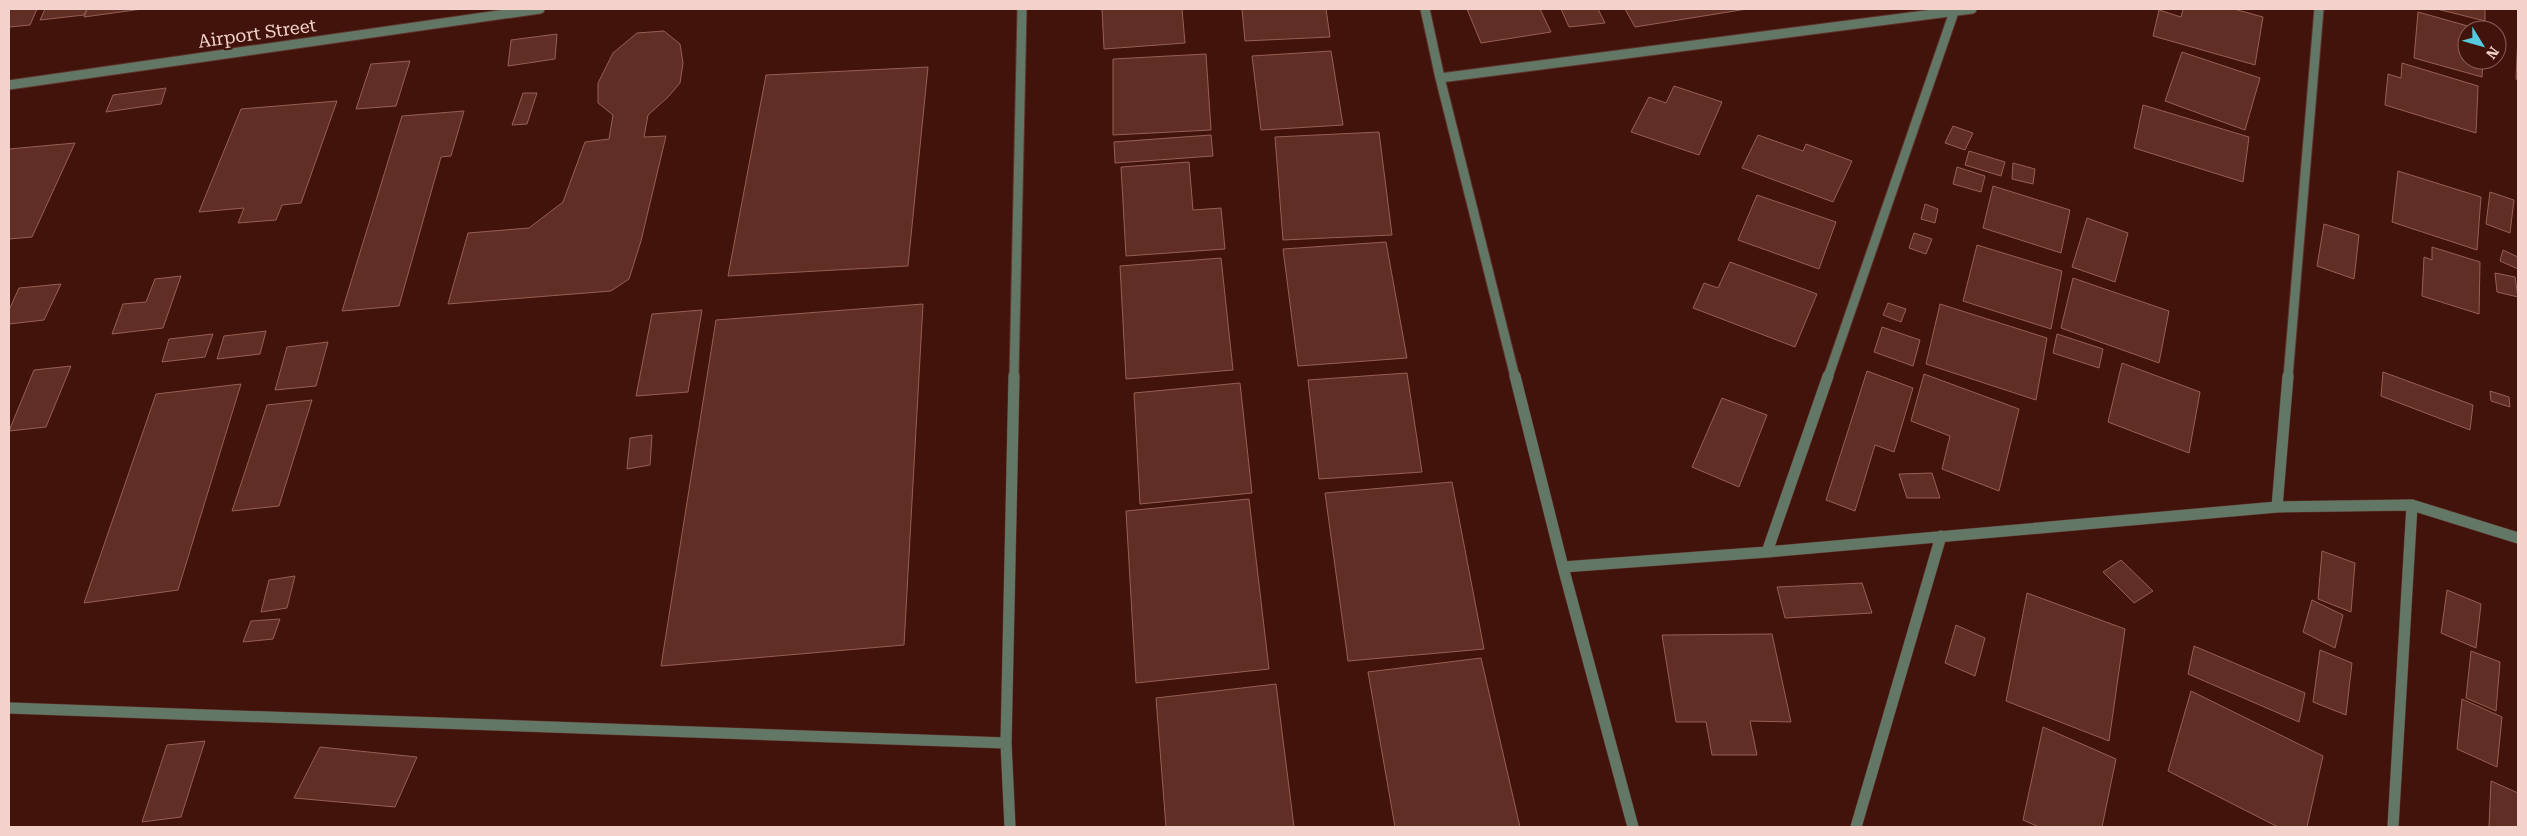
<svg xmlns="http://www.w3.org/2000/svg" width="2527" height="836" font-family="'Roboto Serif',serif">
  <rect width="100%" height="100%" fill="#42130b"/>
  <path fill="#612e25" stroke="#965f54" d="M9,9h28l-7,16 -21,2z
    M45,9h42l-3,6 -44,5z
    M87,9h55l-58,8z
    M1102,9h80l3,34 -81,6z
    M1242,9h84l4,28 -85,4z
    M1467,9h73l11,23 -70,11z
    M1561,9h37l7,14 -36,4z
    M1625,9h122l-112,18z
    M2183,9h51l29,8 -8,48 -102,-29 6,-26 22,7z
    M2437,9h48v12z
    M2418,12l64,18h-15v30h16l-1,17 -68,-19z
    M664,31l16,13 3,19 -3,20 -12,14 -20,18 -4,22 22,-1 -25,105 -12,38 -18,12 -163,13 20,-71 61,-5 34,-26 22,-60 24,-3 4,-24 -15,-12v-20l15,-30 24,-20z
    M557,34l-2,25 -47,7 3,-26z
    M2518,35v45l-2,-1z
    M1331,51l12,74 -82,5 -9,-74z
    M2182,52l78,26 -15,52 -80,-29z
    M1206,54l5,76 -98,5v-76z
    M410,61l-14,45 -40,3 15,-45z
    M2402,63l76,23 -2,47 -91,-28 3,-31 13,4z
    M928,67l-20,199 -180,10 38,-201z
    M1674,86l48,16 -23,53 -68,-23 18,-35 17,6z
    M166,88l-5,16 -55,8 7,-17z
    M523,93h14l-10,31 -15,1z
    M337,101l-36,102 -19,2 -6,15 -38,3 6,-15 -45,4 42,-103z
    M2143,105l106,32 -6,45 -109,-34z
    M464,111l-13,45 -10,1 -42,149 -57,5 60,-195z
    M1953,126l20,7 -8,17 -20,-7z
    M1379,132l13,103 -109,5 -8,-103z
    M1211,135l2,21 -98,7 -1,-21z
    M1758,135l45,16 3,-7 46,17 -19,41 -91,-34z
    M75,143l-43,94 -23,2v-90z
    M1969,151l36,11 -4,14 -36,-11z
    M1189,162l4,48 28,-2 4,41 -99,7 -5,-89z
    M2013,163l22,6 -2,15 -21,-5z
    M1957,167l28,9 -4,16 -28,-8z
    M2398,171l83,26 -4,53 -85,-28z
    M1993,186l77,24 -9,43 -78,-25z
    M2490,192l24,8 -4,33 -24,-9z
    M1757,195l79,27 -17,47 -81,-29z
    M1925,204l13,5 -3,14 -14,-4z
    M2087,218l41,15 -13,49 -43,-15z
    M2324,224l35,11 -5,44 -37,-13z
    M1914,233l18,6 -6,15 -17,-6z
    M1386,242l21,116 -109,8 -15,-117z
    M1977,245l85,26 -11,58 -88,-28z
    M2432,247l48,15 -1,52 -57,-18 2,-39 8,3z
    M2503,250l15,7v12l-18,-8z
    M1221,258l12,112 -107,9 -6,-113z
    M1730,262l87,32 -22,53 -102,-39 11,-25 14,5z
    M2495,273l20,4 3,20 -21,-5z
    M181,276l-18,52 -51,6 11,-30 23,-2 9,-23z
    M2073,278l96,33 -10,52 -98,-35z
    M61,284l-17,36 -35,4v-14l10,-22z
    M1888,303l18,6 -5,13 -18,-7z
    M923,304l-19,341 -243,21 55,-346z
    M1940,304l107,34 -11,62 -110,-36z
    M702,310l-14,82 -52,4 16,-82z
    M1882,327l38,13 -7,26 -39,-14z
    M266,331l-6,23 -43,5 7,-23z
    M213,334l-8,23 -43,5 7,-23z
    M2057,334l46,15 -4,19 -46,-15z
    M328,342l-12,44 -41,4 12,-43z
    M2122,363l78,29 -11,61 -81,-31z
    M71,366l-25,61 -37,4 25,-61z
    M1867,371l46,17 -19,64 -19,-7 -20,66 -29,-11z
    M2383,372l90,33 -3,25 -89,-34z
    M1407,373l15,99 -103,7 -11,-99z
    M1924,374l95,35 -20,82 -57,-22 8,-33 -39,-15z
    M1240,383l12,110 -112,11 -6,-111z
    M241,384l-63,206 -94,13 72,-209z
    M2490,391l19,6 1,10 -19,-6z
    M1722,398l45,17 -28,72 -47,-20z
    M312,400l-33,106 -47,5 35,-106z
    M652,435l-2,30 -23,4 3,-31z
    M1932,473l8,25h-33l-8,-24z
    M1452,482l32,167 -136,12 -23,-168z
    M1249,499l20,170 -133,14 -10,-172z
    M2322,551l33,12 -4,49 -33,-13z
    M2121,560l32,31 -19,12 -31,-31z
    M295,576l-8,32 -26,4 8,-32z
    M1862,583l10,30 -87,5 -8,-31z
    M2447,590l34,14 -5,44 -35,-15z
    M2027,593l98,36 -16,112 -103,-40z
    M2312,600l31,15 -8,33 -32,-16z
    M280,619l-7,20 -30,3 8,-21z
    M1956,625l29,13 -10,38 -30,-13z
    M1772,634l19,88 -41,-1 7,34h-45l-6,-33h-30l-14,-87z
    M2194,646l111,47 -6,29 -111,-48z
    M2320,650l32,13 -6,52 -33,-13z
    M2471,651l29,11 -4,49 -30,-13z
    M1481,658l39,169h-125l-27,-155z
    M1276,684l18,143h-128l-10,-129z
    M2191,691l132,65 -16,71h-29l-110,-56z
    M2462,699l40,18 -5,50 -40,-18z
    M2043,727l73,32 -14,68h-63l-16,-7z
    M205,741l-24,76 -39,5 25,-77z
    M320,747l97,10 -22,50 -101,-9z
    M2491,781l27,12v34h-29z"/>
  <g fill="none" stroke-linecap="round" stroke-linejoin="round">
    <defs>
      <path id="minor-far1" d="M1425,9l15,69 75,299
        M1440,78l532,-69
        M9,85l531,-76
        M1014,377l8,-368
        M1828,377l126,-365
        M2288,377l31,-368"/>
      <path id="minor" d="M1515,376l48,191 70,260
        M2277,507l11,-131
        M1767,552l61,-176
        M1563,567l204,-15 510,-45 135,-2 106,33
        M9,708l997,35
        M1010,827l-4,-84 8,-367
        M1856,827l85,-291
        M2393,827l19,-322"/>
    </defs>
    <use href="#minor-far1" stroke="#5e322a" stroke-width="11"/>
    <use href="#minor" stroke="#5e322a" stroke-width="12"/>
    <use href="#minor-far1" stroke="#637767" stroke-width="9"/>
    <use href="#minor" stroke="#637767" stroke-width="11"/>
  </g>
  <g text-anchor="middle" dominant-baseline="central" stroke-width="4.5" stroke-linejoin="round" paint-order="stroke">
    <g font-size="18" fill="#f2d2cb" stroke="#42130b">
      <text transform="translate(257 33) rotate(-8)">Airport Street</text>
    </g>
  </g>
  <rect width="2527" height="836" fill="none" stroke="#f2d2cb" stroke-width="20"/>
  <g transform="translate(2482 45) rotate(127)"><circle r="24" fill="#42130b" stroke="#885f58"/>
  <path d="M0-4L9 19L0 12L-9 19Z" fill="#55cadf"/>
  <text y="-8" font-size="14" font-weight="bold" text-anchor="middle" fill="#f2d2cb">N</text>
  </g>
</svg>
